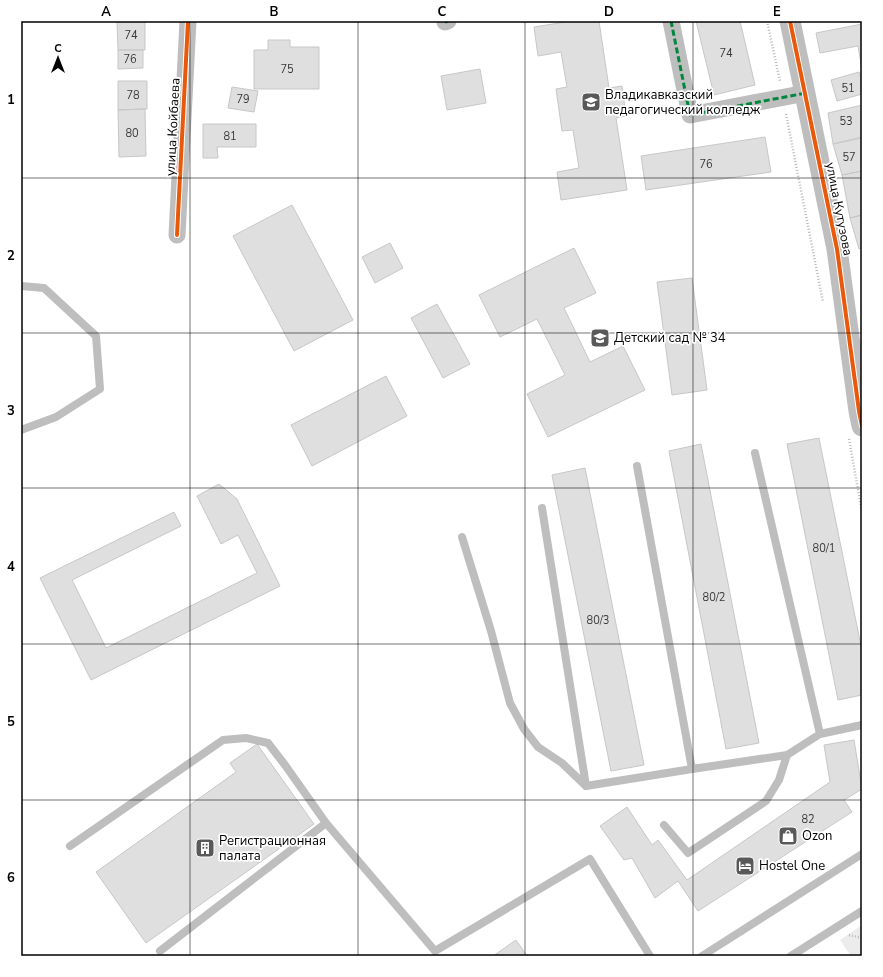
<svg xmlns="http://www.w3.org/2000/svg" width="883" height="977" font-family="'Nunito Sans',sans-serif">
  <rect width="100%" height="100%" fill="#fff"/>
  <path fill="#ececec" d="M862,925v31h-11l-11,-16z"/>
  <path fill="#dfdfdf" stroke="#c7c7c7" d="M117,21h28v29h-27z
    M572,21h27l10,67 13,-2 4,30 -10,2 11,72 -66,10 -4,-28 22,-4 -6,-38 -11,1 -6,-42 11,-2 -6,-35 -23,4 -4,-29z
    M696,21h44l15,64 -41,10z
    M862,24v45l-4,-23 -38,7 -4,-20z
    M268,40h22v7h29v42h-65v-39h14z
    M118,50h25v18l-25,1z
    M480,69l6,34 -39,7 -6,-34z
    M859,72l3,10v12l-25,7 -6,-21z
    M118,81h29v28l-29,1z
    M232,87l26,4 -4,21 -26,-4z
    M862,105v24h-1l1,8 -29,7 -5,-31z
    M145,109l1,47 -27,1 -1,-47z
    M203,124h53v23h-39l1,11h-15z
    M765,137l6,35 -125,18 -5,-34z
    M862,138v33l-20,4 -9,-31z
    M862,171v44l-12,3 -8,-43z
    M292,205l61,115 -59,31 -61,-115z
    M862,215v33l-3,1 -9,-31z
    M390,243l13,25 -28,15 -13,-26z
    M574,248l22,45 -32,15 26,54 33,-16 22,44 -97,47 -21,-43 38,-19 -28,-56 -37,18 -21,-42z
    M692,278l15,112 -35,5 -15,-113z
    M437,304l33,60 -27,14 -32,-60z
    M386,376l21,40 -95,50 -21,-41z
    M819,438l43,213v44l-24,5 -51,-256z
    M701,444l58,299 -33,6 -57,-298z
    M585,468l59,297 -33,6 -59,-296z
    M219,484l18,15 43,87 -189,94 -51,-102 134,-66 7,14 -109,54 34,68 151,-75 -19,-38 -17,9 -24,-48z
    M854,740l8,49 -18,11 8,12 -154,99 -20,-30 -23,17 -23,-40 -8,2 -24,-34 27,-19 25,38 6,-5 29,40 143,-98 -6,-37z
    M257,744l57,80 -168,119 -50,-71 140,-100 -6,-9z
    M516,940l11,16h-34z"/>
  <g fill="none" stroke-linecap="round" stroke-linejoin="round">
    <path stroke="#b9b9b9" stroke-width="2.5" stroke-dasharray="1 2" stroke-linecap="butt" d="M767,21l13,60
      M786,114l37,188
      M849,439l13,73
      M849,935l13,3
      M862,946l-1,2 1,2"/>
    <path stroke="#bebebe" stroke-width="8" d="M21,286l23,2 52,48 4,53 -44,28 -35,13
      M755,453l65,281
      M637,466l55,303
      M542,508l44,278 106,-17 95,-14 33,-21 42,-9
      M462,537l29,94 19,72 14,26 14,18 24,16 24,23
      M664,825l24,28 78,-52 13,-21 8,-25
      M70,846l153,-106 23,-2 22,5 17,22 41,58
      M160,951l166,-128 109,128 155,-92 60,97
      M702,956l160,-102
      M791,956l71,-45"/>
    <path stroke="#bebebe" stroke-width="17" d="M671,21l19,94 116,-22
      M445,22l3,-1
      M177,235l11,-214"/>
    <path stroke="#bebebe" stroke-width="21" d="M790,21l47,228 22,162 3,15"/>
    <path stroke="#00873e" stroke-width="3" stroke-dasharray="6 3" stroke-linecap="butt" d="M671,21l19,94 116,-22
      M445,22l3,-1"/>
    <defs>
      <path id="cycleway" d="M790,21l47,228 22,162 3,15
        M177,235l11,-214"/>
    </defs>
    <use href="#cycleway" stroke="#fff" stroke-width="6"/>
    <use href="#cycleway" stroke="#e8590c" stroke-width="4"/>
  </g>
  <path fill="none" stroke="#000" stroke-width="1" stroke-opacity="0.55" d="M190,21v935M358,21v935M525,21v935M693,21v935M21,178h841M21,333h841M21,488h841M21,644h841M21,800h841"/>
  <defs>
    <symbol id="university-square" viewBox="-11 -11 22 22"><rect x="-9" y="-9" width="18" height="18" rx="4" fill="#595959" stroke="#fff"/><path d="M0-5L7-2L0 1L-7-2ZM-4 1L0 2.5L4 1V4Q0 6-4 4Z" fill="#fff"/></symbol>
    <symbol id="school-square" viewBox="-11 -11 22 22"><rect x="-9" y="-9" width="18" height="18" rx="4" fill="#595959" stroke="#fff"/><path d="M0-5L7-2L0 1L-7-2ZM-4 1L0 2.5L4 1V4Q0 6-4 4Z" fill="#fff"/></symbol>
    <symbol id="shop-square" viewBox="-11 -11 22 22"><rect x="-9" y="-9" width="18" height="18" rx="4" fill="#595959" stroke="#fff"/><path d="M-5-2.5h2.3a2.7 3.5 0 0 1 5.4 0H5L5.5 6h-11ZM-1.5-2.5h3a1.5 2.3 0 0 0-3 0Z" fill="#fff"/></symbol>
    <symbol id="building-square" viewBox="-11 -11 22 22"><rect x="-9" y="-9" width="18" height="18" rx="4" fill="#595959" stroke="#fff"/><path d="M-4-6H4V6H1V3H-1V6H-4ZM-2.5-4.3h1.7v1.8h-1.7ZM.8-4.3h1.7v1.8H.8ZM-2.5-1h1.7V.8h-1.7ZM.8-1h1.7V.8H.8Z" fill="#fff"/></symbol>
    <symbol id="hotel-square" viewBox="-11 -11 22 22"><rect x="-9" y="-9" width="18" height="18" rx="4" fill="#595959" stroke="#fff"/><path d="M-6-4.5h1.5V1H6V5H4.5V3h-9V5H-6ZM-4 0a1.8 1.8 0 1 1 3.6 0ZM.5 0V-2.5h3Q6-2.5 6 0Z" fill="#fff"/></symbol>
  </defs>
  <g fill-rule="evenodd">
    <use href="#university-square" x="580" y="91" width="22" height="22"/>
    <use href="#school-square" x="589" y="327" width="22" height="22"/>
    <use href="#shop-square" x="777" y="825" width="22" height="22"/>
    <use href="#building-square" x="194" y="837" width="22" height="22"/>
    <use href="#hotel-square" x="734" y="855" width="22" height="22"/>
  </g>
  <g text-anchor="middle" dominant-baseline="central" stroke-width="3.5" stroke-linejoin="round" paint-order="stroke">
    <g font-size="11" fill="#383838">
      <text x="131" y="35">74</text>
      <text x="726" y="53">74</text>
      <text x="130" y="59">76</text>
      <text x="287" y="69">75</text>
      <text x="848" y="88">51</text>
      <text x="133" y="95">78</text>
      <text x="243" y="99">79</text>
      <text x="846" y="121">53</text>
      <text x="132" y="133">80</text>
      <text x="230" y="136">81</text>
      <text x="849" y="157">57</text>
      <text x="706" y="164">76</text>
      <text x="824" y="548">80/1</text>
      <text x="714" y="597">80/2</text>
      <text x="598" y="620">80/3</text>
      <text x="808" y="819">82</text>
    </g>
    <g font-size="13" fill="#000" stroke="#fff" text-anchor="start">
      <text x="605" y="95">Владикавказский<tspan x="605" dy="15">педагогический колледж</tspan></text>
      <text x="614" y="338">Детский сад № 34</text>
      <text x="802" y="836">Ozon</text>
      <text x="219" y="841">Регистрационная<tspan x="219" dy="15">палата</tspan></text>
      <text x="759" y="866">Hostel One</text>
    </g>
    <g font-size="13" fill="#000" stroke="#fff">
      <text transform="translate(173 127) rotate(-87)">улица Койбаева</text>
      <text transform="translate(839 209) rotate(79)">улица Кутузова</text>
    </g>
  </g>
  <rect width="883" height="977" fill="none" stroke="#ffffff" stroke-width="44"/>
  <g transform="translate(58 58)" stroke="#ffffff" stroke-width="3" paint-order="stroke">
  <path d="M0-3L7 15L0 10L-7 15Z" fill="#000000"/>
  <text y="-6" font-size="11" font-weight="bold" text-anchor="middle" fill="#000000">С</text>
  </g>
  <rect x="22" y="22" width="839" height="933" fill="none" stroke="#000" stroke-width="1.5"/>
  <g font-size="13" text-anchor="middle" font-weight="bold" fill="#000">
    <text x="106" y="16">A</text>
    <text x="274" y="16">B</text>
    <text x="442" y="16">C</text>
    <text x="609" y="16">D</text>
    <text x="777" y="16">E</text>
    <text x="11" y="104">1</text>
    <text x="11" y="260">2</text>
    <text x="11" y="415">3</text>
    <text x="11" y="571">4</text>
    <text x="11" y="726">5</text>
    <text x="11" y="882">6</text>
  </g>
</svg>
